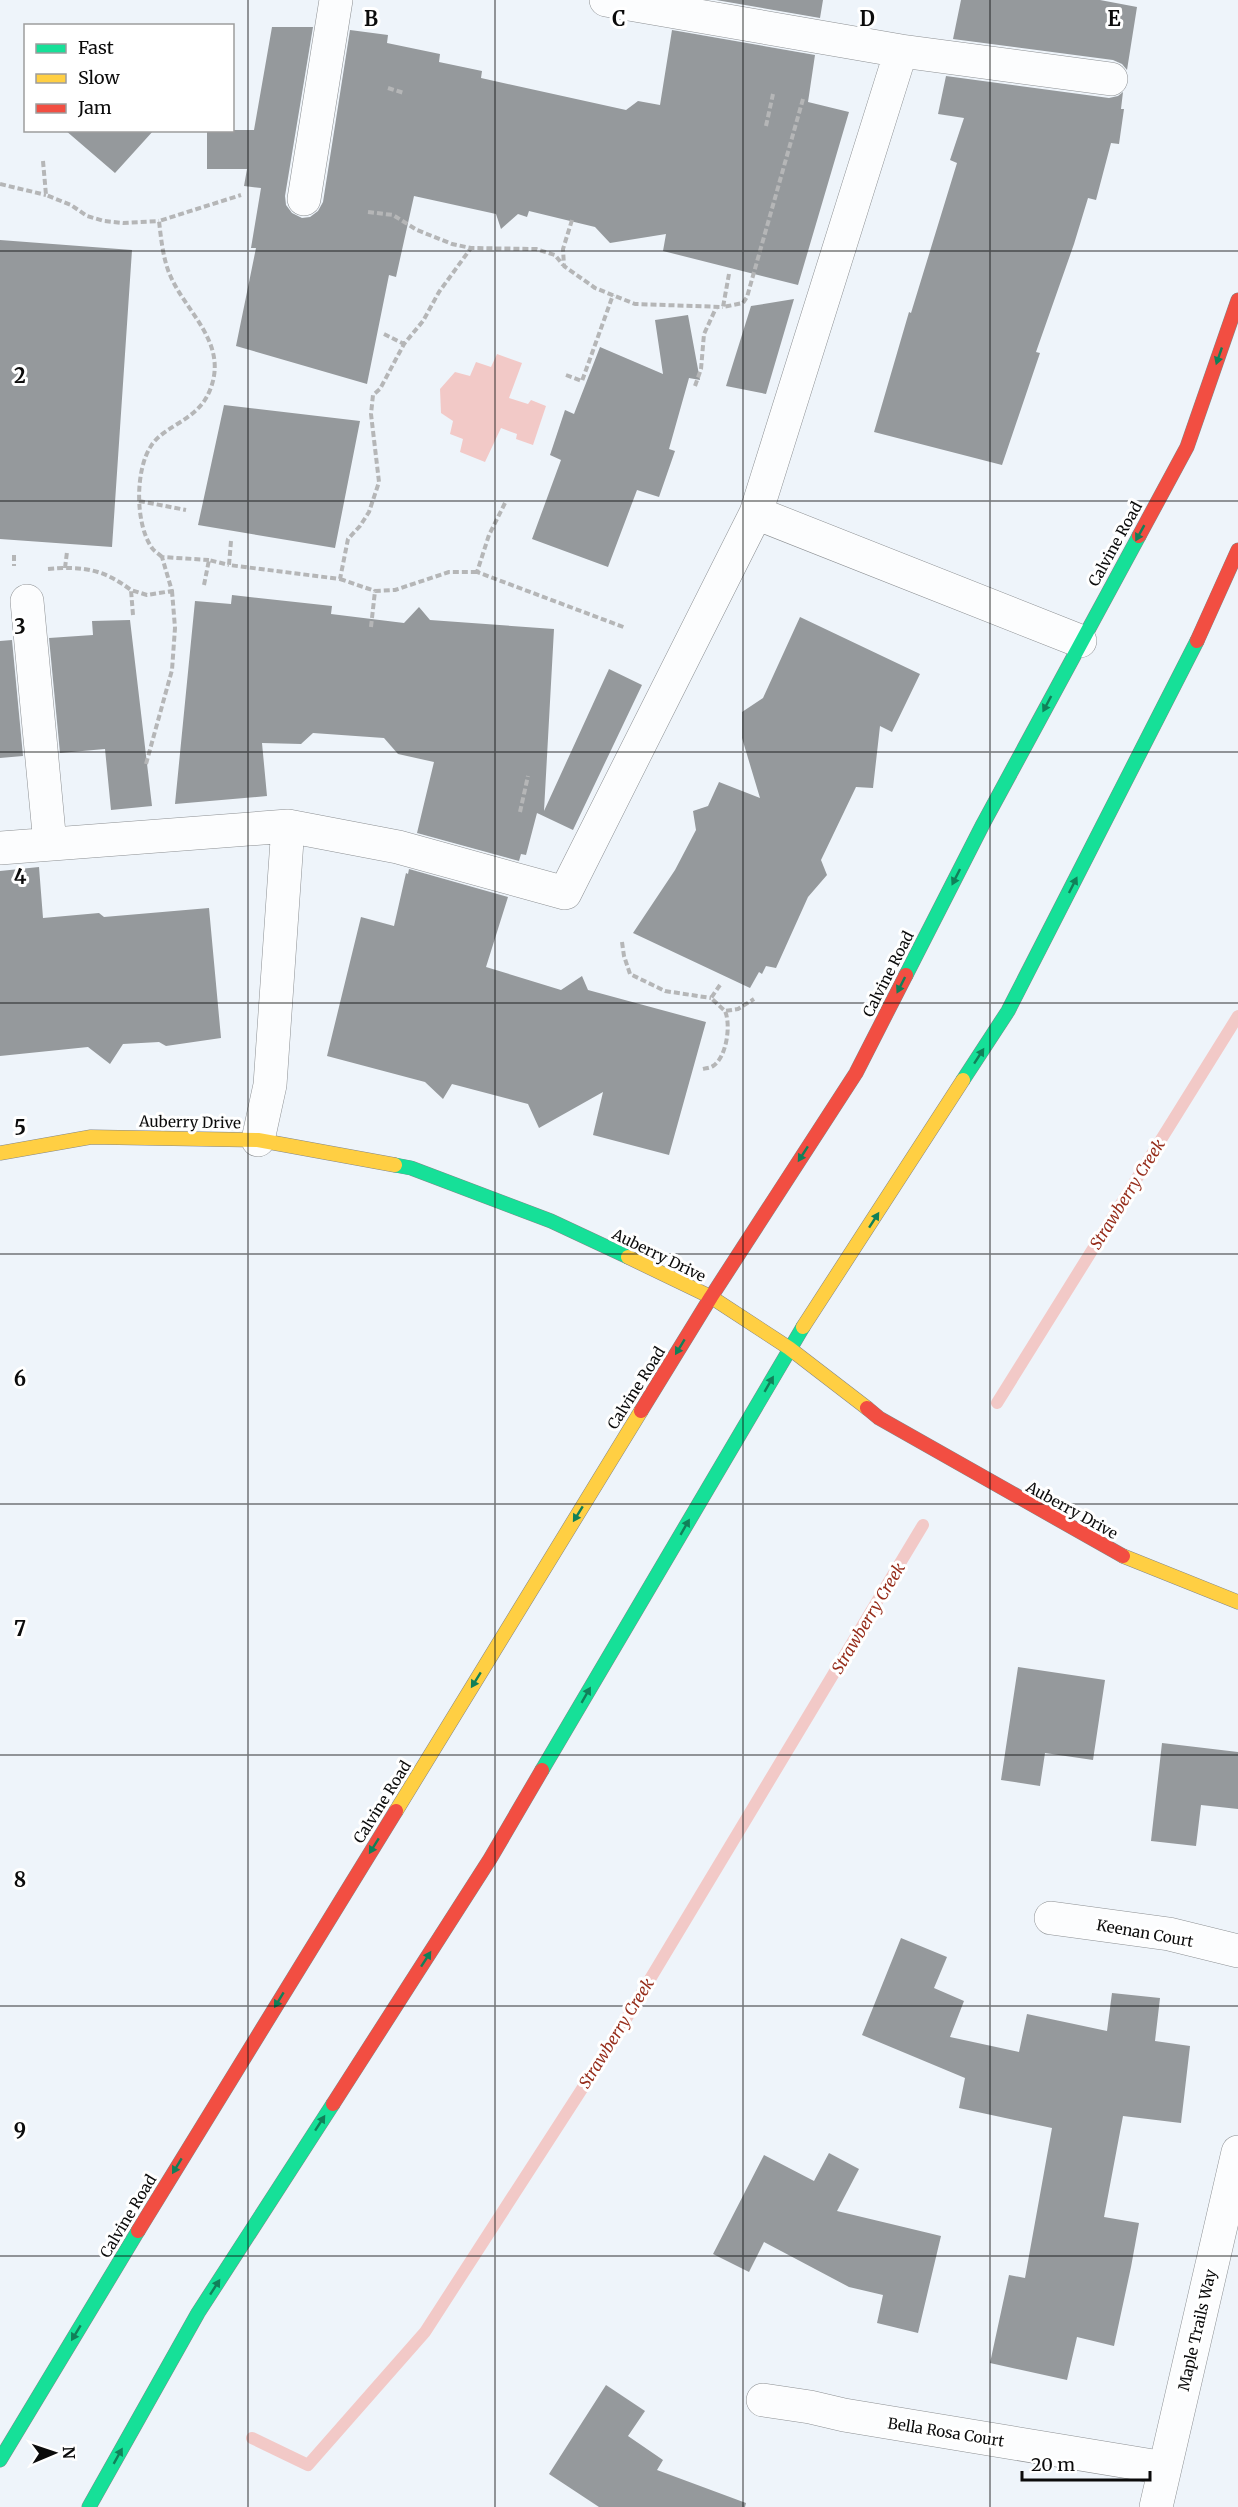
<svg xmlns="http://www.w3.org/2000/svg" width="1238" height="2507" font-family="Merriweather,serif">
  <rect width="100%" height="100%" fill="#eef4fa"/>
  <path fill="#f2c9c7" d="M497,354l25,9 -13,35 19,6 3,-4 15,6 -13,39 -17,-6 1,-5 -16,-6 -16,34 -25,-10 3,-13 -13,-5 3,-13 -12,-8 -1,-24 15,-17 15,4 6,-14 15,5z"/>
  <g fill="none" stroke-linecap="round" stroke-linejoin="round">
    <path stroke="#f2c9c7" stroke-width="12" d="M997,1403l241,-387
      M252,2438l56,27 117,-133 186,-288 312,-519"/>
  </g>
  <path fill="#95999c" d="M716,0h107l-3,18z
    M961,0h139l37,7 -10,63 -5,-6 -9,-4 -160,-21z
    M272,27h41l-28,169 1,9 6,8 10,5 8,-1 8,-6 5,-9 27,-172 38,5 -1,8 53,11 -1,8 43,9 -1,7 145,32 12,-9 22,4 12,-75 143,25 -7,47 41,10 -51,173 -135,-34 3,-17 -56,9 -15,-16 -66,-16 -2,6 -9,-3 -17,15 -5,-15 -82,-18 -18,81 -7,-2 -22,109 -131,-38 20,-98h-5l10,-60 -17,-2 3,-17h-40v-39h47z
    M946,76l163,22 9,-2 5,-4 -2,17h3l-5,35 -8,-1 -15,57 -8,-2 -14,46 -38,108 4,1 -38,112 -128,-33 35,-120 2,1 46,-150 -7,-3 14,-42 -26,-4z
    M65,130h89l-39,43z
    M0,240l132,10 -20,297 -112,-8z
    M794,299l-28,95 -40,-8 25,-80z
    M688,315l12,65 -11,-2 -20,71 6,2 -16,46 -22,-7 -29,77 -76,-28 29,-79 -11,-5 15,-45 9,4 26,-67 63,27 -8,-54z
    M224,405l136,16 -25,127 -137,-23z
    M232,595l100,11 -1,8 73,9 15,-16 11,13 124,9 -10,182 65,-142 33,16 -69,145 -36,-17 -11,42 -5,-1 -2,7 -102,-28 17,-71 -36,-8 -14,-16 -71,-5 -12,11 -39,-1 5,53 -92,8 20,-203 36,3z
    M800,617l120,57 -28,58 -12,-6 -7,62 -17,-1 -35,73 6,15 -19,22 -32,71 -10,-2 -4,8 -3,-2 -9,16 -117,-55 42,-63 21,-40 -3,-19 15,-5 11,-24 41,16 -18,-60v-26l21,-14z
    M130,620l22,186 -41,4 -6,-61 -45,4 -11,-115 44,-3 -1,-14z
    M12,640l11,116 -23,2v-117z
    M39,867l4,51 56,-5 5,4 105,-9 12,130 -55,8 -7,-4 -36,2 -13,20 -22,-17 -88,9v-185z
    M409,869l99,28 -22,70 75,23 21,-14 6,14 118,32 -37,133 -76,-20 10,-43 -64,36 -11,-24 -76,-20 -9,15 -18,-17 -98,-26 34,-139 33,9 12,-53 2,1z
    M1018,1667l87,13 -12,80 -48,-7 -5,33 -39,-6z
    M1162,1743l76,9v57l-37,-4 -5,41 -45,-5z
    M901,1938l46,19 -13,31 30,13 -14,36 69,15 8,-38 80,17 5,-38 48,5 -5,43 35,5 -9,77 -58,-7 -19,101 35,6 -8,44 -17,79 -37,-9 -10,43 -77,-17 19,-88 16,3 27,-150 -93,-20 6,-30 -103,-43z
    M829,2153l30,16 -22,42 104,25 -23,97 -41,-10 6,-28 -34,-8 -85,-45 -15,30 -36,-18 51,-99 50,26z
    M606,2385l39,26 -17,25 35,24 -6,10 89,33 -1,4h-146l-50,-33z"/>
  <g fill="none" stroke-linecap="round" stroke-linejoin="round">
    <defs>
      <path id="street" d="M606,0l295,51 -145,462 324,128
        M901,51l210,28
        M304,199l32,-199
        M27,601l23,243
        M0,848l288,-22 110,21 167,46 191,-380
        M258,1140l12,-55 18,-259
        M1051,1918l118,16 69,17
        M763,2400l47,7 34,8 321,53
        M1156,2507l82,-355"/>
      <path id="fast" d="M906,975l77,-151 156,-288
        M963,1080l45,-69 189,-370
        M395,1165l16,3 140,53 77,36
        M542,1770l261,-443
        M0,2460l138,-229
        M89,2507l109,-194 135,-209"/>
      <path id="slow" d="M0,1153l91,-16 167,3 137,25
        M628,1257l83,40 78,51 78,60
        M803,1327l160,-247
        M1123,1556l115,46
        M396,1811l245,-400"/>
      <path id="jam" d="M1139,536l48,-89 51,-147
        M1197,641l41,-91
        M867,1408l12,10 244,138
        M641,1411l70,-114 145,-224 50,-98
        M333,2104l157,-245 52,-89
        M138,2231l258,-420"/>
    </defs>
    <use href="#street" stroke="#8d9093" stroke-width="34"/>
    <use href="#fast" stroke="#848789" stroke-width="15"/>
    <use href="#slow" stroke="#848789" stroke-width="15"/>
    <use href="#jam" stroke="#848789" stroke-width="15"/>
    <path stroke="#b5b6b7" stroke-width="4" stroke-dasharray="6 3" stroke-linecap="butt" d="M388,88l16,5
      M766,126l7,-32
      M43,161l3,34 25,10 16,11 17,5 19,2 36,-2
      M0,184l46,11
      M368,212l25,3 24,15 35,14 19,4 65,1 19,6 8,10
      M572,220l-9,29 1,17 31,22 40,16 88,3
      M729,274l-6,33 20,-4 4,-6 56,-198
      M384,334l20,10
      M566,375l16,6 31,-86
      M695,386l6,-17 3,-35 12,-26
      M139,501l47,9
      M505,503l-16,32 -12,37 149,56
      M231,541l-2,24 111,14 8,-40 12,-13 9,-14 10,-30 -8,-68 2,-19 7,-6 24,-45 19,-23 16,-29 32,-44
      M14,555v11
      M162,557c-3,-3 -8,-6 -10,-9 -17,-24 -17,-78 -1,-102 13,-21 47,-25 59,-56 19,-47 -24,-77 -40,-115 -7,-16 -9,-37 -11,-54l82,-26
      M65,568l2,-16
      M48,569c35,-3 55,0 83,21
      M340,579l35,12
      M204,585l5,-25 20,5
      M133,615l-2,-25 16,5 25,-4 -10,-34 47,3
      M371,627l4,-36 20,-1 54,-18h28
      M146,764l26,-94 3,-42 -3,-37
      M520,812l8,-36
      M622,942l2,14 6,18 35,17 46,7
      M720,985l-9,13 14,13 13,-2 16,-10
      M703,1069c4,-1 7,-1 10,-3 14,-9 18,-42 12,-55"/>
    <use href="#street" stroke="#fcfdfe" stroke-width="33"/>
    <use href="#fast" stroke="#16e098" stroke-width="14"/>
    <use href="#slow" stroke="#ffcf43" stroke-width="14"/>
    <use href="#jam" stroke="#f24e42" stroke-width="14"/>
  </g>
  <defs><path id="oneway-solid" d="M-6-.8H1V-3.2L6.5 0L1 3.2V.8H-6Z" transform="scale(1.5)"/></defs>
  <g fill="#118059">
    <use href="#oneway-solid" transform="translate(1219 356) rotate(109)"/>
    <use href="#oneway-solid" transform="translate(1140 533) rotate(119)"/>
    <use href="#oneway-solid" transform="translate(1047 704) rotate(118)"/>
    <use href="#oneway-solid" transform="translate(956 877) rotate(117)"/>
    <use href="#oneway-solid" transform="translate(1073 885) rotate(-63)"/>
    <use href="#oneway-solid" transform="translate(901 985) rotate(117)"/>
    <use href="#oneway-solid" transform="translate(979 1056) rotate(-57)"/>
    <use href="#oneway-solid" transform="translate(803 1154) rotate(123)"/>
    <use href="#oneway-solid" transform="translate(874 1220) rotate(-57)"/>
    <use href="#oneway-solid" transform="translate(680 1347) rotate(121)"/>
    <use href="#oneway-solid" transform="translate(769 1384) rotate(-60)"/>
    <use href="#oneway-solid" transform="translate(578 1514) rotate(122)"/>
    <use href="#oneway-solid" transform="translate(685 1527) rotate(-60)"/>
    <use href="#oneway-solid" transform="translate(476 1680) rotate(122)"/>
    <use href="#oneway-solid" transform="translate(586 1695) rotate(-60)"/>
    <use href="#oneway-solid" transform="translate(374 1846) rotate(122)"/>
    <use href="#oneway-solid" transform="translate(426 1959) rotate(-57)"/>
    <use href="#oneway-solid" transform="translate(279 2000) rotate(121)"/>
    <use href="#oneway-solid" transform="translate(320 2123) rotate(-57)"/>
    <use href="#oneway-solid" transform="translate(177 2166) rotate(121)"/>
    <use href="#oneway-solid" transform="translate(215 2287) rotate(-57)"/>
    <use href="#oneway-solid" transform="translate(76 2333) rotate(121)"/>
    <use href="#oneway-solid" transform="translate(118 2456) rotate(-61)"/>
  </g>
  <path fill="none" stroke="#0b0b0b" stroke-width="1.5" stroke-opacity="0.55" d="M248,0v2507M495,0v2507M743,0v2507M990,0v2507M0,251h1238M0,501h1238M0,752h1238M0,1003h1238M0,1254h1238M0,1504h1238M0,1755h1238M0,2006h1238M0,2256h1238"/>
  <g text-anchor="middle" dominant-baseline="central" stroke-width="6" stroke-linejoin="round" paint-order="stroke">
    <g font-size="15" fill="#0b0b0b" stroke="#fff">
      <text transform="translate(1115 544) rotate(-61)">Calvine Road</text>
      <text transform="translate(888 974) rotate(-63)">Calvine Road</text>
      <text transform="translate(190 1122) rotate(1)">Auberry Drive</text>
      <text transform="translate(659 1255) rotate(26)">Auberry Drive</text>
      <text transform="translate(636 1388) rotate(-58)">Calvine Road</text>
      <text transform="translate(1072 1510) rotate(29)">Auberry Drive</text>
      <text transform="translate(382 1802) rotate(-58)">Calvine Road</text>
      <text transform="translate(1145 1933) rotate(10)">Keenan Court</text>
      <text transform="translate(128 2216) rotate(-59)">Calvine Road</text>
      <text transform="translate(1197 2330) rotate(-77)">Maple Trails Way</text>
      <text transform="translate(946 2432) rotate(9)">Bella Rosa Court</text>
    </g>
    <g font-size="16" font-style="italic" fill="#962d1b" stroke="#fff">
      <text transform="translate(1127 1194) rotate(-58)">Strawberry Creek</text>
      <text transform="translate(868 1618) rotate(-59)">Strawberry Creek</text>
      <text transform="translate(616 2033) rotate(-58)">Strawberry Creek</text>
    </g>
  </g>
  <g font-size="20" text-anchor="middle" font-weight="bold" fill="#0b0b0b" stroke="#fff" stroke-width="6" stroke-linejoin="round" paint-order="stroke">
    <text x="371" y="26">B</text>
    <text x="619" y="26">C</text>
    <text x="867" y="26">D</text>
    <text x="1114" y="26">E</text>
    <text x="20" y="383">2</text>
    <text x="20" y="634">3</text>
    <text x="20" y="884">4</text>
    <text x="20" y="1135">5</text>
    <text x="20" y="1386">6</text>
    <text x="20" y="1636">7</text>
    <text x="20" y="1887">8</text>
    <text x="20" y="2138">9</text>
  </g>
  <rect x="24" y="24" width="210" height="108" fill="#ffffff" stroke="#9d9d9d" stroke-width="1.5"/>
  <rect x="36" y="44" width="30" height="9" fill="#16e098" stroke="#9d9d9d" stroke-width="1.5"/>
  <text x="78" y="54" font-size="18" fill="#0b0b0b">Fast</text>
  <rect x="36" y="74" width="30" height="9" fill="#ffcf43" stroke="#9d9d9d" stroke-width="1.5"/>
  <text x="78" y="84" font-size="18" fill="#0b0b0b">Slow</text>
  <rect x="36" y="104" width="30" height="9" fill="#f24e42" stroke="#9d9d9d" stroke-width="1.5"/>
  <text x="78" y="114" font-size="18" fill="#0b0b0b">Jam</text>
  <g transform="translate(54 2453) rotate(88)" stroke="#ffffff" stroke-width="4.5" paint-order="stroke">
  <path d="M0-4.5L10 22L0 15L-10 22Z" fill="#0b0b0b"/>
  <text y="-9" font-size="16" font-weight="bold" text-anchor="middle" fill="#0b0b0b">N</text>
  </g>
  <path d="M1022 2471v9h128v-9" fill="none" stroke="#0b0b0b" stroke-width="3"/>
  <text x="1031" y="2471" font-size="18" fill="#0b0b0b" stroke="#ffffff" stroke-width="4.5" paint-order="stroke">20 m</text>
</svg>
